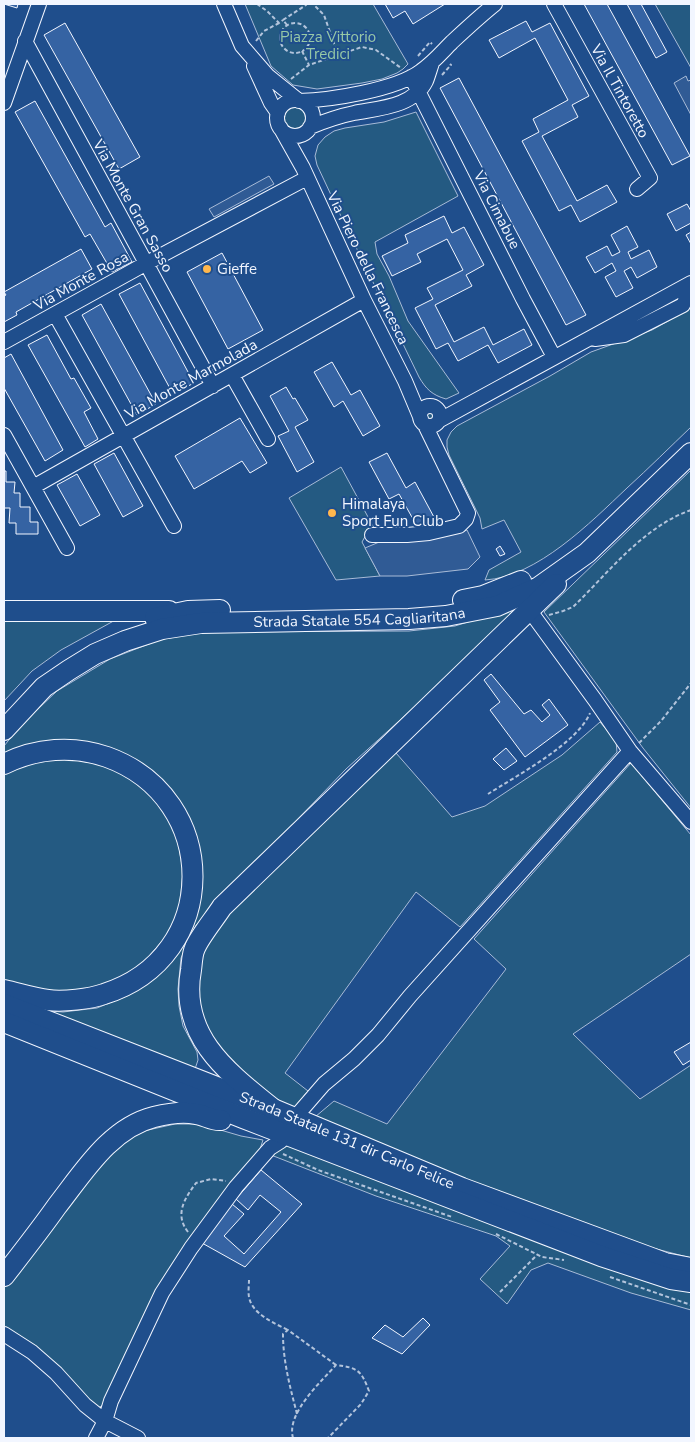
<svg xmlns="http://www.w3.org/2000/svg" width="695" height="1442" font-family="'Nunito Sans',sans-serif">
  <rect width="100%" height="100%" fill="#1f4e8c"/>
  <path fill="#245a82" stroke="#a8bbd7" d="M245,4h128l35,60 -5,5 -6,4 -15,6 -20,4 -45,6 -24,-4 -22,-19z
    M655,4h36v64z
    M284 118a11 11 0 1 1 22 0a11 11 0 1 1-22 0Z
    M416,112l42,84 -83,46 2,12 12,22 19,45 51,72 -13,6c-14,-4 -20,-10 -27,-22l-80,-165 -22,-47 -2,-9 3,-11 7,-8 9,-6 11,-3 39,-6z
    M691,308v119c-21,20 -42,41 -64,61 -36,34 -90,89 -142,92l4,-10 32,-18 -17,-32 -22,9 -2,-11 -31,-63 -2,-8v-7l4,-8 6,-6 93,-50 41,-24 61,-22z
    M428,409h5l5,6 -1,6 -5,3 -9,-10z
    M341,467l33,61 -7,5 -5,9 18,34 -44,4 -47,-82z
    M691,470v338l-48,-60 -99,-136z
    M509,609l6,7 -169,153 -150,156 -15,33 -3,31 1,17 4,20 14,26 1,8 -3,9 -159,-59 27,2 34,-4 32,-13 22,-14 20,-21 27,-69 1,-43 -5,-18 -6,-12 -15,-19 -49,-41h-120v-12l16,-20 37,-35 53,-32 49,-19 43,-8 207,-1 46,-5z
    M119,618l-58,32 -29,21 -28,30v-81z
    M600,722l16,19 1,11 -157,175 -44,-35 -131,181 23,18 -15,18 -39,-24 -53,-57 -4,-74 13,-22 107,-106 79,-73 56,64 33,-11 77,-51z
    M67,759l27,4 21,6 22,13 29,30 9,21 4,14 4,25 -3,32 -10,28 -41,47 -58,15 -67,-8v-212c20,-12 40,-14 63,-15z
    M631,763l60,72v119l-118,80 67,65 51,-34v193l-65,-17 -153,-57 -158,-67 19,-16 53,23 119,-155 -32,-30z
    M175,1124h25l41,12 22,4 -4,12 -74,96 -82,157 -5,3 -58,-55 -36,-26v-39l82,-106 27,-32 26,-18z
    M285,1142l406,148v20l-60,-17 -83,-30 -17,7 -24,34 -27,-25 30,-33 -14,-10 -120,-40 -105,-41z"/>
  <path fill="#305b95" stroke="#a8bbd7" d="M686,76l2,5 3,-1v35l-17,-32z
    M269,176l5,8 -60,33 -5,-8z
    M467,530l13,27 -12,12 -61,7h-27l-15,-28 19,-8 46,-1z"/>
  <path fill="#3563a3" stroke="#f2f6ff" d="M4,4h14l-1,4z
    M385,4h60l-32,20 -8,-13 -12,7z
    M584,4h23l83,152 -18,9z
    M627,4h14l26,48 -11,6z
    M526,21l6,11 18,-9 39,73 -17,9 6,12 -36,19 35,65 30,-16 10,17 -37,20 -9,-17 -12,6 -37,-70 17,-9 -6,-13 35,-19 -33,-62 -36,20 -10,-18z
    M65,23l75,134 -21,12 -75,-134z
    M459,78l127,237 -20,10 -126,-237z
    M35,101l70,126 6,-4 21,39 -20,10 -22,-38 -5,3 -70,-125z
    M687,204l4,7v12l-15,8 -9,-17z
    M444,216l8,17 12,-6 20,38 -18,10 6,11 -37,19 19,37 30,-15 9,18 31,-16 8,16 -34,18 -10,-18 -30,16 -10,-18 -12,6 -21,-41 18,-9 -6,-11 36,-18 -16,-31 -30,15 4,8 -29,14 -10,-20 26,-13 -3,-8z
    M627,226l11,21 -10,5 3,7 18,-9 8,17 -20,11 -6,-11 -7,4 9,17 -17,9 -11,-20 11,-6 -4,-8 -17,10 -9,-16 21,-11 5,10 8,-4 -9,-17z
    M691,232v12l-5,-9z
    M81,249l11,20 -76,43 1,3 -13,7v-26l2,-1 -2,-3z
    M222,253l41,77 -35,19 -41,-77z
    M140,283l54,100 -21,11 -54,-100z
    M101,304l55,100 -19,11 -55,-100z
    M47,335l24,44 3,-1 17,30 -7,4 14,27 -13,8 -57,-102z
    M11,354l52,96 -18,11 -41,-73v-30z
    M332,362l19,33 9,-5 20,36 -17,10 -20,-35 -9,6 -20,-35z
    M286,387l7,12 2,-1 13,22 -13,7 19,35 -17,10 -19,-36 11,-5 -19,-35z
    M240,418l27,45 -17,10 -8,-12 -48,28 -19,-33z
    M114,453l29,53 -20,11 -29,-53z
    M387,453l19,35 9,-6 20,37 -17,9 -19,-34 -10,5 -20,-37z
    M4,471h2v11h9l-1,11h6v14h10v15h8v12h-22v-11h-7l1,-15h-6z
    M77,474l23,41 -20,11 -23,-41z
    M500,546l5,8 -5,2 -4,-7z
    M491,674l33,40 7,-4 11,12 8,-7 -8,-10 7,-6 19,26 -43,32 -35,-47 10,-8 -16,-22z
    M506,748l11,13 -13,9 -11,-11z
    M691,1042v18l-8,5 -9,-13z
    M261,1170l41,34 -57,63 -43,-24 30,-39 12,10 -20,22 20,18 37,-42 -21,-17 -12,15 -12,-11z
    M423,1318l7,7 -28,29 -30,-16 13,-13 18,12z"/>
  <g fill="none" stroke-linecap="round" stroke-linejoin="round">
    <defs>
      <path id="minor" d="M224,4l18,42 26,30 31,25c31,-1 97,-11 122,-30 12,-8 21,-19 31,-29 14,-13 28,-26 43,-38
        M554,4l96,174 -13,11
        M25,41l188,345
        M254,66l17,37 7,10
        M411,77l112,222 31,58
        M277 118a18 18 0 1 1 36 0a18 18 0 1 1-36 0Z
        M4,103l35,-99
        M280,127l23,41 61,132 41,81 16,38
        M310,127c15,-6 29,-11 44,-14 25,-5 59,-6 72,-32 2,-5 4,-12 6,-18
        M55,314l119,212
        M595,339l29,-4 59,-30 8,-18
        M4,342l141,-78 162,-86
        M232,375l36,64
        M420 416a10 10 0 1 1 20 0a10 10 0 1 1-20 0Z
        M440,420l251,-137
        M4,435l63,113
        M33,487l331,-187
        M372,535h35l22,-2 30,-7 7,-7 2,-6 -43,-88
        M530,611l65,89 35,51 61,71
        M298,1114l26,-30 30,-25 24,-24 32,-39 220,-245
        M4,1334l28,18 24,21 29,32 20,16 -9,17
        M138,1438l-33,-17 6,-20 51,-108 29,-45 45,-61 34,-39 11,-7"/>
      <g id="highway">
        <path d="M463,600l20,-4 38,-15"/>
        <path d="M4,611h165"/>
        <path d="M155,618l33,-7 32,-1"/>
        <path id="s1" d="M4,730l40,-43 25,-17 26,-16 30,-13 37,-12 39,-6 208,-4 37,-3 51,-10 42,-19 48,-34 104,-100"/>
        <path d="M4,764c32,-16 69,-19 103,-7 114,41 115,200 -3,237 -14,5 -41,8 -56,6 -15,-2 -30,-7 -44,-10"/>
        <path id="s2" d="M4,1004l269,105 189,79 203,75 26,5"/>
        <path d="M4,1022l239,96 358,138 70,23 20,3"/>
        <path d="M273,1109c-46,-37 -94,-73 -82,-139 1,-7 1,-16 4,-22 5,-12 20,-30 27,-41l334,-323"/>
        <path d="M4,1276c18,-23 36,-46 53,-70 26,-33 53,-78 97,-89 12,-3 29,-6 42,-3 9,1 16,7 25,6"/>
      </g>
    </defs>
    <use href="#minor" stroke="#f2f6ff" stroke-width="16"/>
    <use href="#highway" stroke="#f2f6ff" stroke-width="22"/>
    <path stroke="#b3c4dc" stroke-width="2" stroke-dasharray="4 2.5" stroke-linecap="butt" d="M257,4l10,7 12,12 4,-3
      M280 38a15 15 0 1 1 30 0a15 15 0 1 1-30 0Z
      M287,25l-4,-5 23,-15 -1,-1
      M256,41l8,-10 15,-8
      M302,51l7,14
      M338,55l24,-8 14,3 25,18
      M418,56l12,-14 2,2
      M442,75l9,-10 -1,-1
      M291,79l18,-14 29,-10 -14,-40 -9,-9 1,-2
      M549,615l14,-4 10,-4c36,-35 70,-80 118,-97
      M639,743l22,-22 30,-38
      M488,794c28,-18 90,-51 102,-81
      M283,1154l35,16 134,47
      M188,1232c-14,-18 -3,-34 8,-49l15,-4 15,2
      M496,1234l46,23 22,3
      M610,1277l81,28
      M249,1280c0,5 -1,12 0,17 3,17 25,26 39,33
      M500,1292l38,-38
      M297,1414c-7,-27 -14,-53 -14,-80l5,-4 48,35
      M293,1438c-7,-25 28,-56 43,-73 22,3 25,5 33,26l-8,13 -33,34"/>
    <use href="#minor" stroke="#1f4e8c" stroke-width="14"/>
    <use href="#highway" stroke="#1f4e8c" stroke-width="20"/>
  </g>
  <g fill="#ffb74d" stroke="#1f4e8c" stroke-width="2">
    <circle cx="207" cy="269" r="5"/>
    <circle cx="332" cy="513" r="5"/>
  </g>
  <g text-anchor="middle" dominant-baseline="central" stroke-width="4" stroke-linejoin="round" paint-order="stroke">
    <g font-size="15" fill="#97c8a6" stroke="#1f4e8c">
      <text x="328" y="37">Piazza Vittorio<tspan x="328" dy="17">Tredici</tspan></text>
    </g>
    <g font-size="15" fill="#f2f6ff" stroke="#1f4e8c">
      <text transform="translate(620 91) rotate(61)">Via Il Tintoretto</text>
      <text transform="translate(133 206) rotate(61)">Via Monte Gran Sasso</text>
      <text transform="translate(497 210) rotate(63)">Via Cimabue</text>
      <text transform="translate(368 268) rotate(64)">Via Piero della Francesca</text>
      <text transform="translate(81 281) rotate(-29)">Via Monte Rosa</text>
      <text transform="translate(191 379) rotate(-29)">Via Monte Marmolada</text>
      <text stroke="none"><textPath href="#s1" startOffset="389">Strada Statale 554 Cagliaritana</textPath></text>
      <text stroke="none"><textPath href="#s2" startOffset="369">Strada Statale 131 dir Carlo Felice</textPath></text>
    </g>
    <g font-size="15" fill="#f2f6ff" stroke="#1f4e8c" text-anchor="start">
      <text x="217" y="269">Gieffe</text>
      <text x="342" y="504">Himalaya<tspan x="342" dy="17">Sport Fun Club</tspan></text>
    </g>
  </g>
  <rect width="695" height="1442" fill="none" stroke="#f2f6ff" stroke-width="10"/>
</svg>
